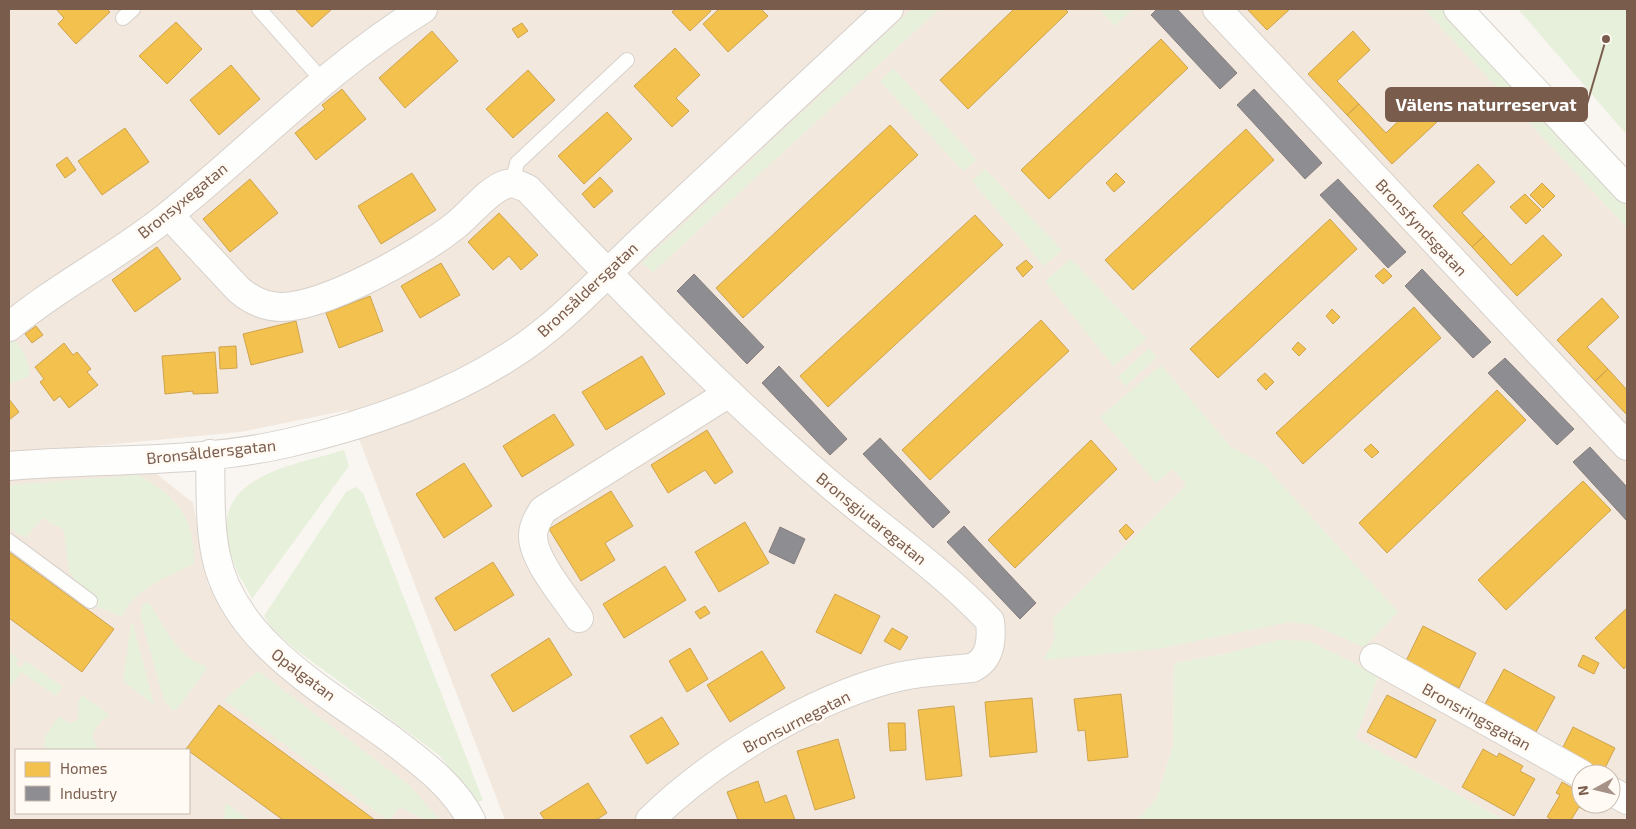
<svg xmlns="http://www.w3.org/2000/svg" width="1636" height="829" font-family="'Exo 2',sans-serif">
  <rect width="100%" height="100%" fill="#f9f5f0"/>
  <path fill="#f2e8de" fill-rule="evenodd" d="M9,9h1442l176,187v624h-123l-149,-82 24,-63 -154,-21 -51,9 -1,83 -16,52 -20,22h-632l-157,-410 -108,22 -231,22zM1581,774h30v30h-30z
    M148,467l45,36 15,82 51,66 149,114 49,55h-448v-344zM16,750h173v63h-173z"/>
  <path fill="#e7f0db" d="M912,9h27l-286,263 -11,-9z
    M1099,9h34l-18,17z
    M1424,9h17l186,198v21z
    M1518,9h109v126z
    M893,68l84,92 -14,11 -83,-90z
    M985,169l77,81 -18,16 -72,-85z
    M1071,259l76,80 -34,27 -68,-85z
    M12,335l14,22 4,16 -3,4 -18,7v-46z
    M1149,348l8,9 -31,29 -8,-9z
    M1161,365l70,82 32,17 135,148 -34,35 -51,-22 -23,-3 -133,27 -114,11 12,-21 -2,-21 133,-133 -13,-16 -17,14 -56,-66z
    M344,450l5,16 -97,133c-6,-13 -16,-27 -20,-41 -29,-81 56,-91 112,-108z
    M138,475c39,21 57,43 56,89 -26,12 -60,25 -72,53l-26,-11 -27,-34 -5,-42 -21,-12 -18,20 -16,-10v-43z
    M356,487l7,6 120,307 -5,2 -39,-47 -144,-106 -22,-19 -9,-14 82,-124z
    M144,603h5c17,25 27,54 57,63l1,3 -31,41h-4l-8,-10 -24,-86z
    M131,624h2l21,81 -31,-24z
    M1278,640l31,1 70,34 -24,63 149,82h-367l20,-22 16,-52 1,-83 51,-9z
    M9,652l10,7 -4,5 5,4 6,-7 37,26 -7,9 -35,-24 -12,17z
    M258,671l151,114 31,35h-15l-25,-13 -11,13h-2l-163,-120z
    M82,695l28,20c-14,8 -23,20 -11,35h-50l-5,-4 1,-9 14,-21 11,8 8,-5 1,-19z
    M226,803l23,17h-25z"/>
  <path fill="#f2c14e" stroke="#cea34e" d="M56,9h51l3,3 -34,32 -18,-20 6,-6z
    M295,9h37l-20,18z
    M676,9h33l2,2 -21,20 -18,-19z
    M719,9h42l7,7 -40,36 -25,-28z
    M1014,9h51l3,3 -100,97 -28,-29z
    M1247,9h43l-23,21z
    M176,22l26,27 -35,35 -28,-28z
    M522,23l6,8 -10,7 -6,-9z
    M432,31l26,30 -53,47 -26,-30z
    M1353,31l17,19 -33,31 22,23 -12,11 -39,-41z
    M1161,39l27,29 -139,131 -28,-29z
    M675,48l25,27 -24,23 13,13 -17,16 -38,-41z
    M231,65l29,34 -41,36 -29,-35z
    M528,70l27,30 -42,38 -27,-29z
    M342,89l24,30 -50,41 -21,-27 30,-24 -3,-4z
    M1418,102l19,20 -45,42 -45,-49 12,-11 27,29z
    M607,112l25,27 -48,45 -26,-28z
    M890,125l28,30 -175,163 -27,-30z
    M125,128l24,34 -47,33 -24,-34z
    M1246,129l28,31 -141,130 -28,-30z
    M67,157l9,13 -11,8 -9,-13z
    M1478,164l17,18 -33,31 22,23 -12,11 -39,-41z
    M412,173l24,37 -55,34 -23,-38z
    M1116,173l9,9 -11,10 -8,-9z
    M600,177l13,14 -19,17 -12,-14z
    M250,179l28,34 -48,39 -27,-33z
    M1542,183l13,13 -12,12 -13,-13z
    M1525,194l16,16 -15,14 -16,-17z
    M499,213l39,42 -17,15 -12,-14 -16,14 -25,-28z
    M975,215l28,30 -175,162 -28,-31z
    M1330,219l27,30 -139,129 -28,-29z
    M1543,235l19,20 -45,41 -45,-49 12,-11 27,29z
    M157,247l24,32 -46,33 -23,-32z
    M1026,260l7,7 -10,10 -7,-9z
    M441,263l19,32 -40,23 -19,-32z
    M1384,268l8,8 -9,8 -8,-8z
    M370,296l13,35 -44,17 -13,-35z
    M1602,298l17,19 -32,30 21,22 -13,12 -38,-41z
    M1414,307l27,31 -138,126 -27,-31z
    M1332,309l8,8 -7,7 -7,-8z
    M1041,320l28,31 -139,129 -28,-30z
    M296,321l7,31 -52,13 -8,-31z
    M36,326l7,9 -11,8 -7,-9z
    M1298,342l8,7 -7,7 -7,-7z
    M64,343l9,12 4,-3 14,17 -4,3 11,13 -29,23 -9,-12 -6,5 -14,-19 4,-3 -9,-12z
    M236,346l1,22 -17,1 -1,-22z
    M215,352l3,41 -25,1v-3l-28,3 -3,-38z
    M642,356l23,38 -59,36 -24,-38z
    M1608,369l19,21v25l-32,-34z
    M1265,373l9,9 -8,8 -9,-10z
    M1497,390l29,30 -139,133 -28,-30z
    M9,399l10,13 -10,8z
    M554,414l20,31 -52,32 -19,-31z
    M707,430l26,42 -18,12 -10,-14 -37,23 -17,-28z
    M1091,440l26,29 -102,99 -27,-28z
    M1371,444l8,8 -7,6 -8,-8z
    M464,463l28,43 -48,32 -28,-44z
    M1583,481l28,29 -105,100 -28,-30z
    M611,491l22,35 -28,17 10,17 -34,21 -32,-52z
    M745,522l24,41 -50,29 -24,-40z
    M1126,524l8,8 -8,8 -7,-9z
    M9,552l105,77 -32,43 -73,-54z
    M493,562l21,33 -59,36 -20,-33z
    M665,566l21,34 -62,38 -21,-34z
    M835,594l45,22 -19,38 -45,-22z
    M705,606l5,7 -10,6 -5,-7z
    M1627,608v57l-3,4 -29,-31z
    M1423,626l53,27 -17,35 -53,-27z
    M892,628l16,9 -8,13 -16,-9z
    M549,638l23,37 -59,37 -22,-37z
    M690,648l18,31 -21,13 -18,-31z
    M762,651l23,37 -55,34 -23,-37z
    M1583,655l16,8 -5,11 -16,-8z
    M1504,669l51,28 -19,35 -51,-28z
    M1121,694l7,63 -40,4 -3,-31 -7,1 -4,-32z
    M1387,695l49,25 -20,38 -49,-26z
    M1032,698l5,54 -47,5 -5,-55z
    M219,705l156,115h-92l-97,-71z
    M954,706l8,70 -36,4 -8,-70z
    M662,717l17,27 -32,20 -17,-28z
    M888,723h17l1,27 -16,1z
    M1573,727l42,21 -13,26h-8l-33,-23z
    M838,739l17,59 -40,12 -18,-59z
    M1483,749l14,8 2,-4 24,13 -3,5 15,8 -21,37 -52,-29z
    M758,781l7,22 21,-8 9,25h-57l-11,-28z
    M1562,782l19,11v11h9l-4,7 -7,-4 -8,13h-18l-6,-3 13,-22 -4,-2z
    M588,783l19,30 -11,7h-51l-5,-7z"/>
  <path fill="#8d8d92" stroke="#877e7d" d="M1157,9h20l60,64 -17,16 -69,-74z
    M1254,89l68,74 -17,16 -68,-74z
    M1338,179l68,73 -18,16 -68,-73z
    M1422,269l69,73 -18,16 -68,-72z
    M694,274l70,73 -17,17 -70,-73z
    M1505,358l69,71 -17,16 -69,-72z
    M779,366l68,73 -17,16 -68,-72z
    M880,438l70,74 -17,16 -70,-74z
    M1590,447l37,40v34l-54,-59z
    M964,526l72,77 -16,16 -73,-77z
    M780,527l25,12 -11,25 -25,-12z"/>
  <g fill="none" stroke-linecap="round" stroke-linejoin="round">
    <defs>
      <path id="service" d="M259,9l64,72
        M123,18l10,-9
        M512,184l5,-21 110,-103
        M9,541l81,60"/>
      <path id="minor" d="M1217,9l410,437
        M169,215l70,75c12,10 26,17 42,17 45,0 140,-54 175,-82 14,-11 34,-37 51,-41 8,-2 14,2 21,5 93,100 189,198 292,287 56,49 118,90 170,145 2,19 1,38 -18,47 -29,3 -59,4 -86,12 -81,23 -177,82 -236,140
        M9,327c50,-42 111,-72 161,-113 84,-68 160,-148 253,-205
        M210,454c1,34 -1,69 6,102 17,86 111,136 176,184 30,23 62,46 79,80
        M9,466c92,-8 189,-2 279,-23 78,-18 155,-44 222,-87 51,-32 92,-79 136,-120 81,-76 162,-152 243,-227
        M579,618c-14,-21 -46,-58 -46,-82 0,-10 5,-18 10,-26l186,-117
        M1374,658l207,116
        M1611,791l16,9"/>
      <path id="tertiary" d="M1458,9l169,180"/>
    </defs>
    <use href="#service" stroke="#d7d1cb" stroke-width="16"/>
    <use href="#minor" stroke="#d7d1cb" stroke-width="30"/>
    <use href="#tertiary" stroke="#d7d1cb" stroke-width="30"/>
    <use href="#service" stroke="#fefefd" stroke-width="14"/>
    <use href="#minor" stroke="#fefefd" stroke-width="28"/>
    <use href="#tertiary" stroke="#fefefd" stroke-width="28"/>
  </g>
  <g text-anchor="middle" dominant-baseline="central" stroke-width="5" stroke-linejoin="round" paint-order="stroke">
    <g font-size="16" fill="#7a5c4d" stroke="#fffaf3">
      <text transform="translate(182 200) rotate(-39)">Bronsyxegatan</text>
      <text transform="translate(1422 227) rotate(47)">Bronsfyndsgatan</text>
      <text transform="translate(587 289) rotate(-43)">Bronsåldersgatan</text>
      <text transform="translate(211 451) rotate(-6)">Bronsåldersgatan</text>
      <text transform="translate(872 518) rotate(39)">Bronsgjutaregatan</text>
      <text transform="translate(304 674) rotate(37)">Opalgatan</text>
      <text transform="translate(1477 716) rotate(29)">Bronsringsgatan</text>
      <text transform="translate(796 721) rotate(-27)">Bronsurnegatan</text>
    </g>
  </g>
  <path fill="none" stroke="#7a5c4d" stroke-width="2" d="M1606 39L1587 104"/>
  <circle fill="#7a5c4d" stroke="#fffaf3" stroke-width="2" cx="1606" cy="39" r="5"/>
  <rect fill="#7a5c4d" stroke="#7a5c4d" stroke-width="2" x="1386" y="88" width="201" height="33" rx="5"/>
  <g font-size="18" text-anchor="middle" font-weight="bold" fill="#fff">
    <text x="1486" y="111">Välens naturreservat</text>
  </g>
  <rect width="1636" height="829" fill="none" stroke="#7a5c4d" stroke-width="20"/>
  <rect x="15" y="749" width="175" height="65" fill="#fffaf3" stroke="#cabbb1"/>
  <rect x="25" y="762" width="25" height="15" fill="#f2c14e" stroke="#cabbb1"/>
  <text x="60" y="774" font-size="15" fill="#7a5c4d">Homes</text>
  <rect x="25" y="786" width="25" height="15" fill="#8d8d92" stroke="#cabbb1"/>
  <text x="60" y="799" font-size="15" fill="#7a5c4d">Industry</text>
  <g transform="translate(1596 789) rotate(262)"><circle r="24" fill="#fffaf3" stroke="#cabbb1"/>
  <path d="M0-4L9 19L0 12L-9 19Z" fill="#a69286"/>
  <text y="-8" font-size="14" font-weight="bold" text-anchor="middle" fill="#7a5c4d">N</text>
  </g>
</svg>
